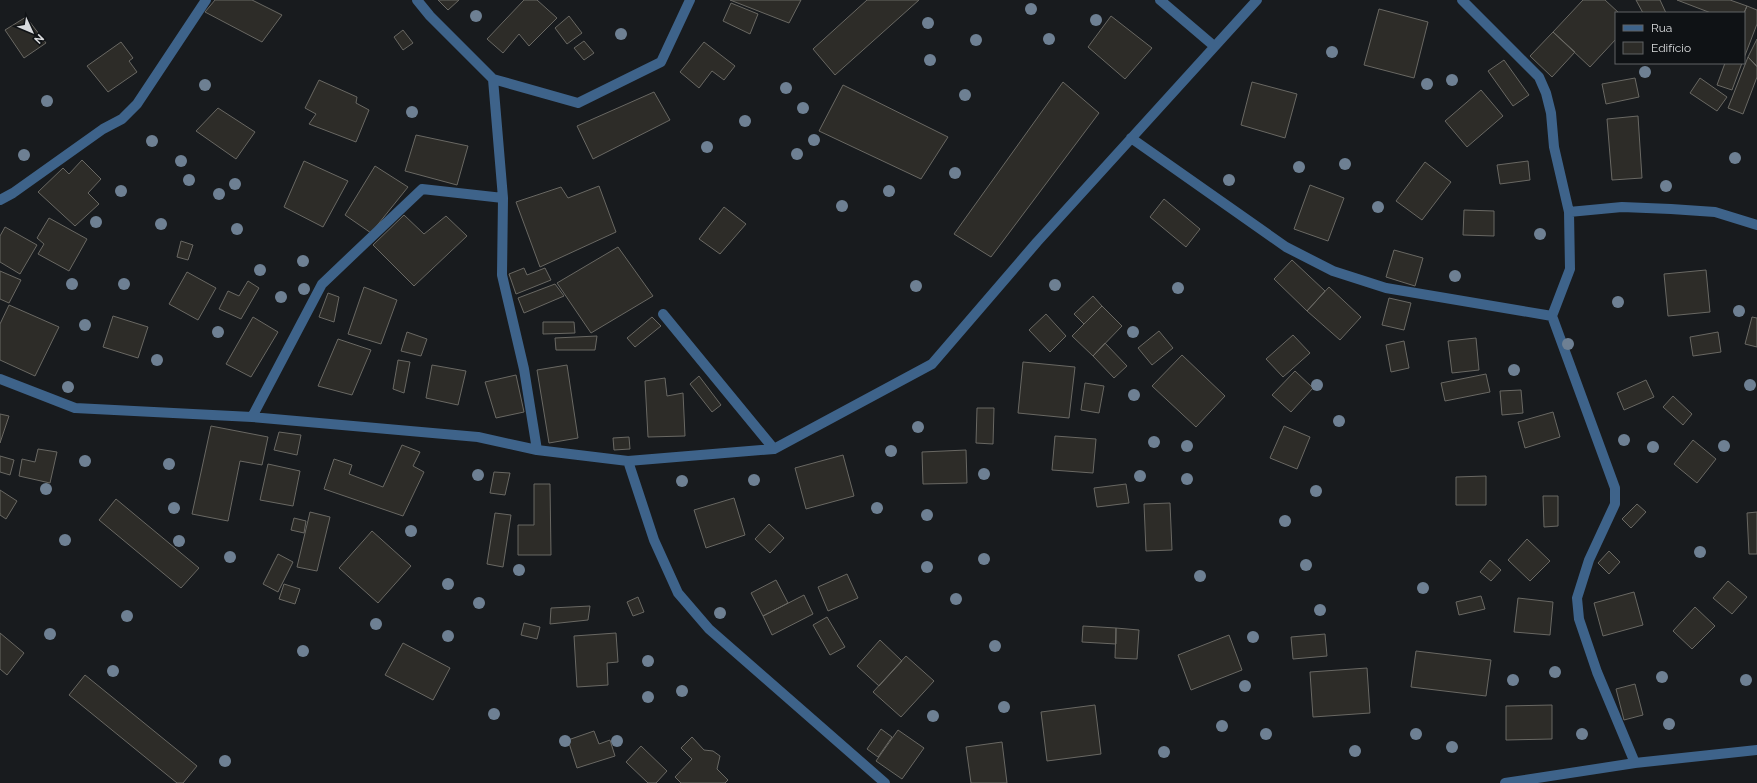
<svg xmlns="http://www.w3.org/2000/svg" width="1757" height="783" font-family="Raleway,sans-serif">
  <rect width="100%" height="100%" fill="#181b1e"/>
  <path fill="#2d2c28" stroke="#696863" d="M215,0h37l30,15 -20,27 -57,-30z
    M438,0h21l-11,10z
    M524,0h13l20,18 -28,28 -10,-12 -16,19 -16,-14z
    M730,0h71l-12,23z
    M867,0h52l-84,75 -22,-26z
    M1583,0h22l14,13h-3v26l-26,28 -37,-35z
    M1636,0h24l6,13h-23z
    M1677,0h53l17,6 -3,7h-33z
    M731,3l27,11 -8,20 -27,-13z
    M1747,6l10,4v14l-13,34v-45z
    M1379,9l49,13 -14,56 -50,-13z
    M569,16l13,17 -15,11 -12,-16z
    M1111,16l41,32 -27,31 -37,-32z
    M26,17l20,26 -22,15 -19,-28z
    M403,30l10,13 -10,7 -9,-13z
    M1553,32l22,20 -23,25 -22,-21z
    M1757,39v27l-9,-9z
    M584,41l10,12 -10,7 -10,-12z
    M121,42l12,16 -4,3 8,11 -29,20 -21,-26z
    M704,42l31,24 -11,14 -12,-9 -13,17 -19,-16z
    M1748,57l9,10v10l-14,37 -15,-6z
    M1504,60l25,35 -16,11 -25,-35z
    M1725,63h17l-10,27 -15,-5z
    M1635,78l4,19 -33,7 -4,-20z
    M1700,78l27,19 -10,14 -27,-18z
    M319,80l38,17 -1,6 13,7 -13,32 -47,-18 7,-10 -11,-6z
    M1063,82l36,31 -108,144 -37,-23z
    M1252,82l45,12 -12,44 -44,-13z
    M843,85l105,52 -27,42 -102,-48z
    M1481,90l22,26 -36,31 -22,-26z
    M654,92l16,28 -77,39 -16,-33z
    M218,108l37,24 -19,27 -40,-28z
    M1638,116l4,62 -30,2 -5,-61z
    M416,135l52,11 -11,39 -52,-14z
    M82,160l19,19 -13,14 11,11 -24,22 -37,-34 25,-24 6,6z
    M304,161l44,20 -25,46 -39,-20z
    M1528,161l2,19 -30,4 -3,-19z
    M1425,162l26,20 -29,38 -26,-19z
    M375,166l33,21 -37,46 -26,-18z
    M1310,185l34,13 -16,43 -34,-12z
    M599,186l17,46 -76,35 -24,-65 45,-15 7,11z
    M1164,199l36,30 -14,18 -36,-30z
    M724,207l22,17 -26,30 -21,-15z
    M1464,210l30,1v25l-31,-1z
    M404,215l20,19 22,-18 21,20 -53,50 -41,-41z
    M49,218l38,21 -18,32 -31,-17 6,-10 -7,-6z
    M5,227l32,18 -17,29 -20,-12v-26z
    M181,241l12,4 -5,15 -11,-3z
    M618,247l35,49 -62,37 -34,-50z
    M1394,250l29,8 -8,28 -29,-9z
    M1292,260l33,31 -18,20 -33,-32z
    M524,268l3,7 18,-7 6,12 -35,14 -7,-20z
    M1706,270l4,42 -42,4 -4,-42z
    M0,271l21,9 -12,23 -9,-4z
    M187,272l29,16 -18,32 -29,-16z
    M248,281l11,7 -18,31 -22,-10 9,-18 11,5z
    M555,284l9,12 -40,17 -6,-15z
    M364,287l33,13 -16,44 -33,-10z
    M1329,287l32,30 -21,23 -33,-29z
    M328,293l11,4 -5,25 -15,-5z
    M1093,296l9,10 -18,18 -10,-10z
    M1389,298l22,5 -7,27 -22,-5z
    M9,305l50,22 -24,49 -35,-16v-36z
    M1102,306l20,20 -29,30 -21,-20z
    M1046,314l20,22 -16,16 -21,-22z
    M113,316l35,11 -10,31 -35,-11z
    M253,317l25,15 -27,45 -25,-13z
    M652,317l9,9 -26,21 -8,-9z
    M1752,317l5,1v29l-12,-3z
    M543,322h31l1,11 -32,1z
    M1159,331l14,17 -21,17 -14,-17z
    M407,332l20,7 -6,17 -20,-5z
    M1718,332l3,20 -28,4 -3,-19z
    M1293,335l17,18 -27,24 -17,-18z
    M597,336l-2,14h-39l-1,-12z
    M1476,338l3,32 -27,3 -4,-32z
    M338,339l33,11 -19,45 -34,-9z
    M1404,341l5,27 -18,4 -5,-27z
    M1105,343l22,23 -13,12 -21,-22z
    M1182,355l43,41 -29,31 -44,-41z
    M398,360l12,2 -6,31 -11,-4z
    M1023,362l52,5 -6,51 -51,-5z
    M432,365l34,6 -8,34 -32,-7z
    M567,365l11,73 -29,5 -12,-73z
    M1295,371l18,17 -22,24 -19,-17z
    M1486,374l4,18 -45,9 -4,-18z
    M516,375l8,37 -28,6 -11,-36z
    M699,376l22,29 -9,7 -22,-28z
    M665,378l2,18 16,-3 2,43 -37,1 -3,-56z
    M1646,380l8,17 -30,13 -7,-17z
    M1085,383l19,3 -5,27 -18,-3z
    M1521,390l2,23 -21,2 -2,-24z
    M1673,396l19,18 -9,11 -20,-18z
    M977,408h17l-1,36 -17,-1z
    M1553,412l7,25 -35,11 -7,-26z
    M0,414l9,2 -9,27z
    M211,426l57,11 -6,28 -22,-4 -12,60 -36,-7z
    M1284,426l26,11 -13,32 -27,-11z
    M279,432l22,3 -4,20 -23,-5z
    M1055,436l41,3 -3,34 -41,-3z
    M629,437l1,12 -16,1 -1,-12z
    M1693,440l23,19 -19,24 -23,-19z
    M402,445l18,7 -7,14 11,6 -21,44 -79,-27 10,-30 18,6 -3,9 34,13z
    M38,449l19,3 -7,31 -31,-7 3,-17 13,3z
    M966,450l1,33 -44,1 -1,-32z
    M843,455l11,41 -48,13 -11,-41z
    M0,456l14,4 -4,15 -10,-3z
    M268,464l32,7 -7,35 -33,-6z
    M494,472l16,1 -5,22 -15,-2z
    M1486,476v29h-30v-28z
    M534,484h16l1,71h-33v-30h16z
    M1126,484l3,19 -32,4 -3,-19z
    M0,490l17,11 -11,18 -6,-4z
    M1543,496h15v30l-14,1z
    M734,498l11,37 -39,13 -12,-38z
    M116,499l83,69 -18,20 -82,-68z
    M1170,503l2,47 -26,1 -2,-47z
    M1637,504l9,8 -15,16 -9,-9z
    M310,512l20,5 -13,54 -20,-4z
    M1757,512v42h-8l-2,-41z
    M495,513l16,2 -8,52 -16,-3z
    M294,518l12,3 -2,12 -13,-3z
    M769,524l15,14 -14,15 -15,-14z
    M372,531l39,35 -33,37 -39,-35z
    M1527,539l23,22 -20,20 -22,-21z
    M1609,551l11,11 -11,12 -11,-11z
    M278,554l15,8 -15,30 -15,-8z
    M1490,560l11,10 -10,11 -11,-9z
    M847,574l11,24 -30,13 -10,-24z
    M776,580l12,23 -25,13 -12,-23z
    M1728,581l19,16 -15,17 -19,-16z
    M284,584l16,5 -5,15 -16,-5z
    M1634,592l9,33 -40,11 -9,-33z
    M804,595l9,19 -41,21 -9,-19z
    M1481,596l4,13 -26,6 -3,-13z
    M638,597l6,15 -11,4 -6,-14z
    M1518,598l35,4 -3,33 -36,-3z
    M590,606l-2,14 -38,4 1,-16z
    M1695,607l20,19 -23,23 -19,-18z
    M827,617l18,30 -15,8 -17,-30z
    M524,623l16,4 -3,12 -16,-4z
    M1083,626l33,2v16l-34,-2z
    M1116,628l23,2 -2,29 -22,-1z
    M0,633l24,20 -17,22 -7,-6z
    M616,633l2,29 -11,1 1,22 -31,2 -3,-51z
    M1325,634l2,22 -34,3 -2,-22z
    M1229,635l13,35 -51,20 -13,-35z
    M880,640l22,21 -23,25 -22,-20z
    M403,643l47,25 -17,32 -48,-25z
    M1416,651l75,9 -5,36 -75,-9z
    M906,656l28,25 -33,36 -28,-25z
    M1367,668l3,45 -57,4 -3,-45z
    M85,675l112,91 -14,17h-6l-108,-88z
    M1635,684l8,31 -19,5 -8,-31z
    M1095,705l6,49 -54,7 -6,-49z
    M1552,705v34l-46,1v-34z
    M881,729l11,8 -14,20 -11,-8z
    M898,730l26,18 -22,31 -26,-18z
    M594,731l5,13 11,-4 5,16 -38,12 -9,-28z
    M692,737l12,13 9,1 7,5 -3,13 11,11 -3,3h-44l-6,-6 17,-18 -11,-11z
    M1002,742l5,41h-36l-5,-36z
    M641,746l26,25 -11,12h-8l-22,-21z"/>
  <g fill="none" stroke-linecap="round" stroke-linejoin="round">
    <path stroke="#3e638a" stroke-width="10" d="M417,0l13,16 63,63 85,24 83,-41 29,-62
      M1160,0l54,46
      M1462,0l77,77 7,16 5,20 3,34 15,65 1,57 -18,47 63,172v16l-26,56 -12,38 2,21 18,53 38,91
      M493,79l10,119 -1,77 22,94 13,81
      M1131,138l155,109 47,24 53,17 166,28
      M0,200l13,-7 90,-64 19,-10 15,-15 69,-104
      M1569,212l53,-5 49,2 44,3 42,13
      M663,314l111,135
      M0,379l75,29 177,9 226,20 59,13 91,11 146,-12 158,-85 105,-122 220,-242
      M252,417l70,-133 100,-95 81,9
      M628,461l26,79 24,53 31,36 176,154
      M1505,783l130,-20 122,-13"/>
  </g>
  <g fill="#6e8093">
    <circle cx="1031" cy="9" r="6"/>
    <circle cx="476" cy="16" r="6"/>
    <circle cx="1096" cy="20" r="6"/>
    <circle cx="928" cy="23" r="6"/>
    <circle cx="621" cy="34" r="6"/>
    <circle cx="1049" cy="39" r="6"/>
    <circle cx="976" cy="40" r="6"/>
    <circle cx="1332" cy="52" r="6"/>
    <circle cx="930" cy="60" r="6"/>
    <circle cx="1645" cy="72" r="6"/>
    <circle cx="1452" cy="80" r="6"/>
    <circle cx="1427" cy="84" r="6"/>
    <circle cx="205" cy="85" r="6"/>
    <circle cx="786" cy="88" r="6"/>
    <circle cx="965" cy="95" r="6"/>
    <circle cx="47" cy="101" r="6"/>
    <circle cx="803" cy="108" r="6"/>
    <circle cx="412" cy="112" r="6"/>
    <circle cx="745" cy="121" r="6"/>
    <circle cx="814" cy="140" r="6"/>
    <circle cx="152" cy="141" r="6"/>
    <circle cx="707" cy="147" r="6"/>
    <circle cx="797" cy="154" r="6"/>
    <circle cx="24" cy="155" r="6"/>
    <circle cx="1735" cy="158" r="6"/>
    <circle cx="181" cy="161" r="6"/>
    <circle cx="1345" cy="164" r="6"/>
    <circle cx="1299" cy="167" r="6"/>
    <circle cx="955" cy="173" r="6"/>
    <circle cx="189" cy="180" r="6"/>
    <circle cx="1229" cy="180" r="6"/>
    <circle cx="235" cy="184" r="6"/>
    <circle cx="1666" cy="186" r="6"/>
    <circle cx="121" cy="191" r="6"/>
    <circle cx="889" cy="191" r="6"/>
    <circle cx="219" cy="194" r="6"/>
    <circle cx="842" cy="206" r="6"/>
    <circle cx="1378" cy="207" r="6"/>
    <circle cx="96" cy="222" r="6"/>
    <circle cx="161" cy="224" r="6"/>
    <circle cx="237" cy="229" r="6"/>
    <circle cx="1540" cy="234" r="6"/>
    <circle cx="303" cy="261" r="6"/>
    <circle cx="260" cy="270" r="6"/>
    <circle cx="1455" cy="276" r="6"/>
    <circle cx="72" cy="284" r="6"/>
    <circle cx="124" cy="284" r="6"/>
    <circle cx="1055" cy="285" r="6"/>
    <circle cx="916" cy="286" r="6"/>
    <circle cx="1178" cy="288" r="6"/>
    <circle cx="304" cy="289" r="6"/>
    <circle cx="281" cy="297" r="6"/>
    <circle cx="1618" cy="302" r="6"/>
    <circle cx="1739" cy="311" r="6"/>
    <circle cx="85" cy="325" r="6"/>
    <circle cx="218" cy="332" r="6"/>
    <circle cx="1133" cy="332" r="6"/>
    <circle cx="1568" cy="344" r="6"/>
    <circle cx="157" cy="360" r="6"/>
    <circle cx="1514" cy="370" r="6"/>
    <circle cx="1317" cy="385" r="6"/>
    <circle cx="1750" cy="385" r="6"/>
    <circle cx="68" cy="387" r="6"/>
    <circle cx="1134" cy="395" r="6"/>
    <circle cx="1339" cy="421" r="6"/>
    <circle cx="918" cy="427" r="6"/>
    <circle cx="1624" cy="440" r="6"/>
    <circle cx="1154" cy="442" r="6"/>
    <circle cx="1187" cy="446" r="6"/>
    <circle cx="1724" cy="446" r="6"/>
    <circle cx="1653" cy="447" r="6"/>
    <circle cx="891" cy="451" r="6"/>
    <circle cx="85" cy="461" r="6"/>
    <circle cx="169" cy="464" r="6"/>
    <circle cx="984" cy="474" r="6"/>
    <circle cx="478" cy="475" r="6"/>
    <circle cx="1140" cy="476" r="6"/>
    <circle cx="1187" cy="479" r="6"/>
    <circle cx="754" cy="480" r="6"/>
    <circle cx="682" cy="481" r="6"/>
    <circle cx="46" cy="489" r="6"/>
    <circle cx="1316" cy="491" r="6"/>
    <circle cx="174" cy="508" r="6"/>
    <circle cx="877" cy="508" r="6"/>
    <circle cx="927" cy="515" r="6"/>
    <circle cx="1285" cy="521" r="6"/>
    <circle cx="411" cy="531" r="6"/>
    <circle cx="65" cy="540" r="6"/>
    <circle cx="179" cy="541" r="6"/>
    <circle cx="1700" cy="552" r="6"/>
    <circle cx="230" cy="557" r="6"/>
    <circle cx="984" cy="559" r="6"/>
    <circle cx="1306" cy="565" r="6"/>
    <circle cx="927" cy="567" r="6"/>
    <circle cx="519" cy="570" r="6"/>
    <circle cx="1200" cy="576" r="6"/>
    <circle cx="448" cy="584" r="6"/>
    <circle cx="1423" cy="588" r="6"/>
    <circle cx="956" cy="599" r="6"/>
    <circle cx="479" cy="603" r="6"/>
    <circle cx="1320" cy="610" r="6"/>
    <circle cx="720" cy="613" r="6"/>
    <circle cx="127" cy="616" r="6"/>
    <circle cx="376" cy="624" r="6"/>
    <circle cx="50" cy="634" r="6"/>
    <circle cx="448" cy="636" r="6"/>
    <circle cx="1253" cy="637" r="6"/>
    <circle cx="995" cy="646" r="6"/>
    <circle cx="303" cy="651" r="6"/>
    <circle cx="648" cy="661" r="6"/>
    <circle cx="113" cy="671" r="6"/>
    <circle cx="1555" cy="672" r="6"/>
    <circle cx="1662" cy="677" r="6"/>
    <circle cx="1513" cy="680" r="6"/>
    <circle cx="1746" cy="680" r="6"/>
    <circle cx="1245" cy="686" r="6"/>
    <circle cx="682" cy="691" r="6"/>
    <circle cx="648" cy="697" r="6"/>
    <circle cx="1004" cy="707" r="6"/>
    <circle cx="494" cy="714" r="6"/>
    <circle cx="933" cy="716" r="6"/>
    <circle cx="1669" cy="724" r="6"/>
    <circle cx="1222" cy="726" r="6"/>
    <circle cx="1266" cy="734" r="6"/>
    <circle cx="1416" cy="734" r="6"/>
    <circle cx="1582" cy="734" r="6"/>
    <circle cx="565" cy="741" r="6"/>
    <circle cx="617" cy="741" r="6"/>
    <circle cx="1452" cy="747" r="6"/>
    <circle cx="1355" cy="751" r="6"/>
    <circle cx="1164" cy="752" r="6"/>
    <circle cx="225" cy="761" r="6"/>
  </g>
  <rect x="1615" y="12" width="130" height="52" fill="#0f1215" stroke="#606265"/>
  <rect x="1623" y="25" width="20" height="6" fill="#3e638a" stroke="#606265"/>
  <text x="1651" y="32" font-size="12" fill="#d9dbdd">Rua</text>
  <rect x="1623" y="42" width="20" height="12" fill="#2d2c28" stroke="#606265"/>
  <text x="1651" y="52" font-size="12" fill="#d9dbdd">Edifício</text>
  <g transform="translate(32 32) rotate(134)" stroke="#0f1215" stroke-width="3" paint-order="stroke">
  <path d="M0-3L7 15L0 10L-7 15Z" fill="#d9dbdd"/>
  <text y="-6" font-size="11" font-weight="bold" text-anchor="middle" fill="#d9dbdd">N</text>
  </g>
</svg>
